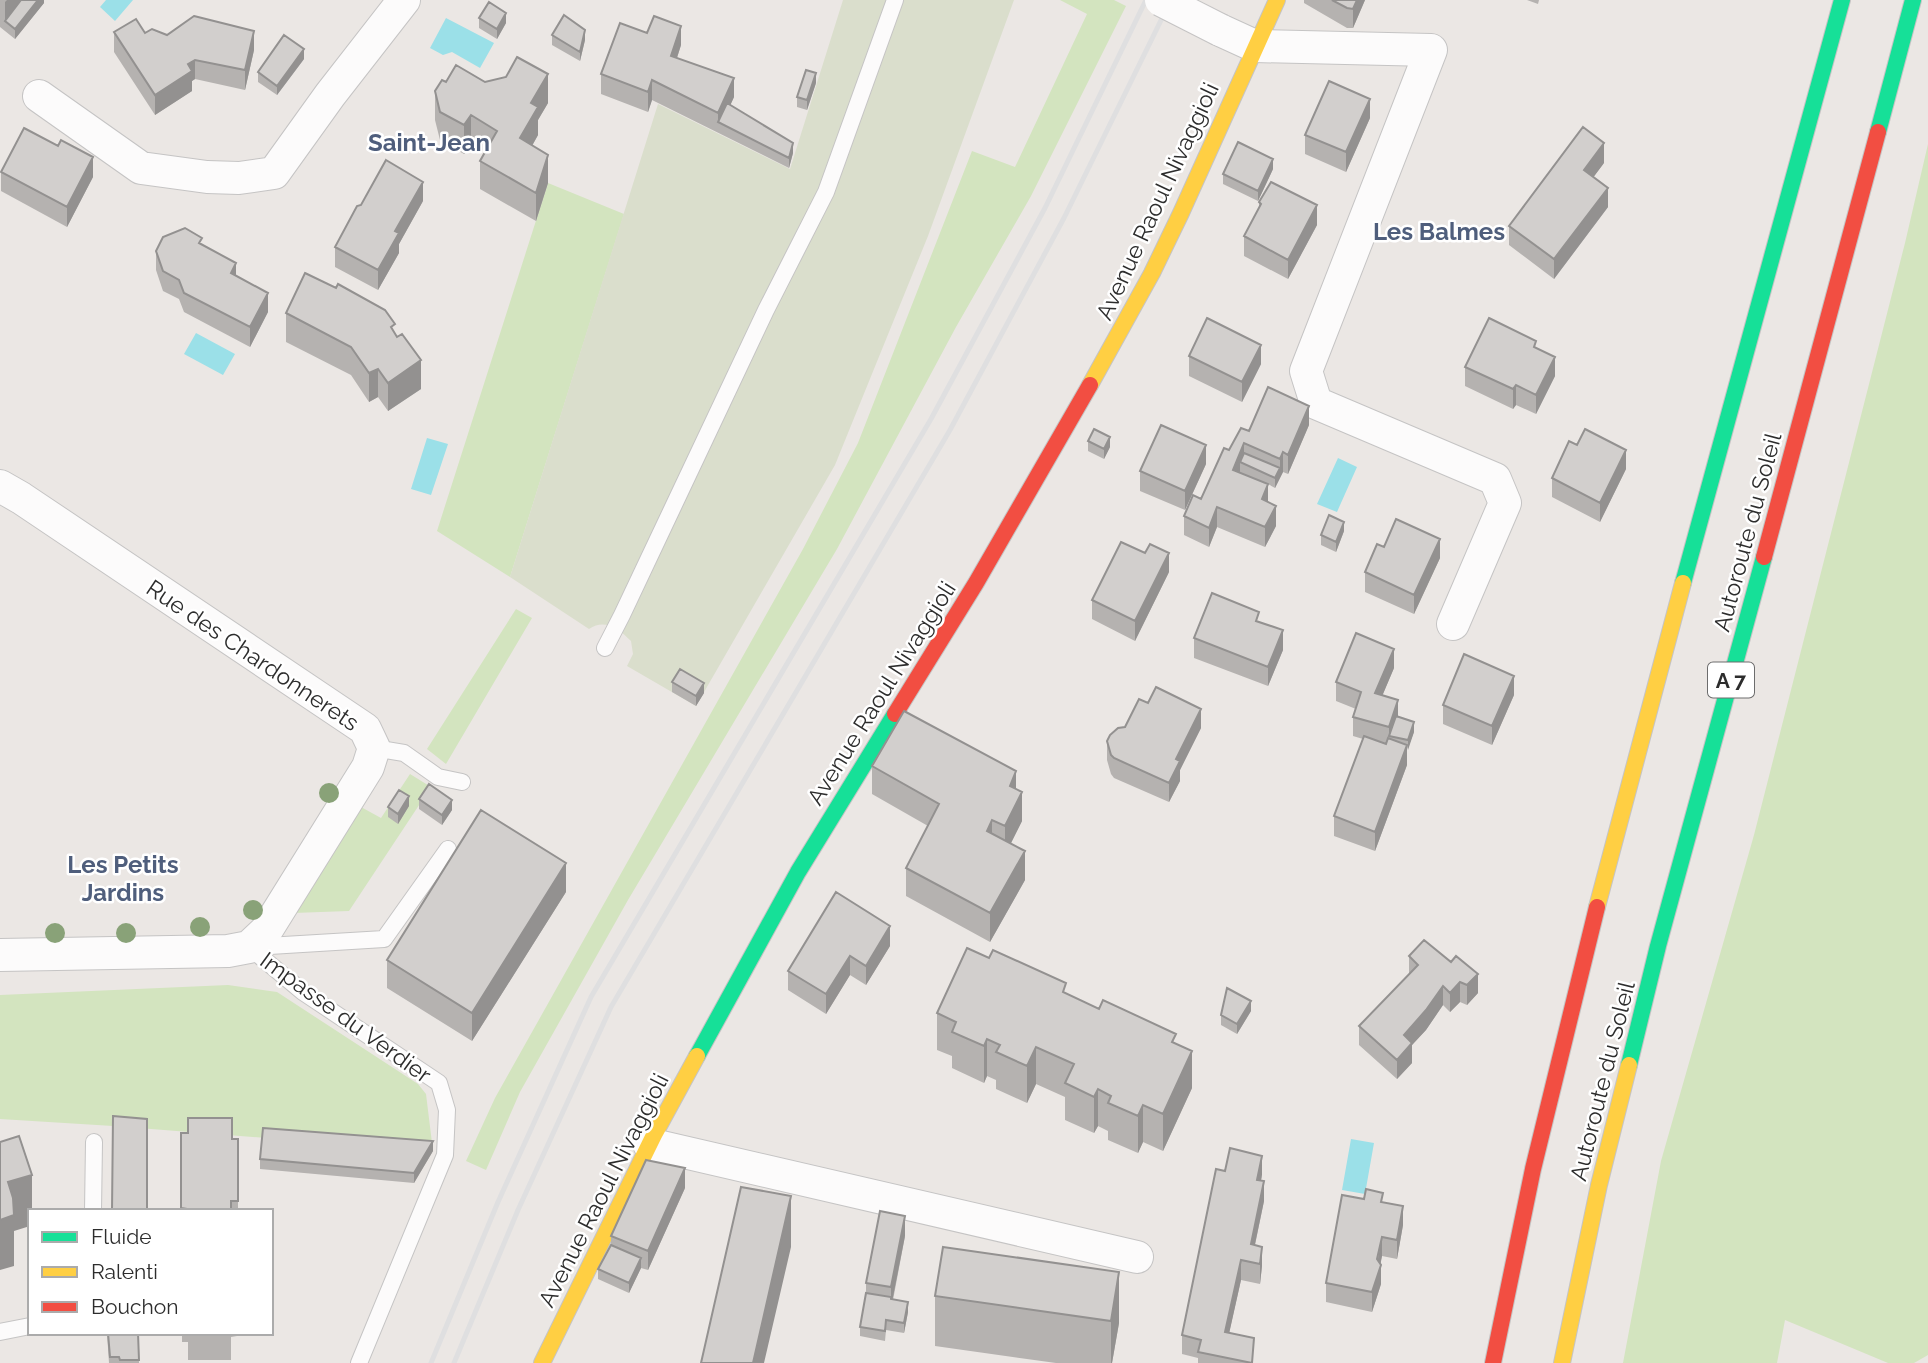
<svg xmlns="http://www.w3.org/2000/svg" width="1928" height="1363" font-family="Raleway,sans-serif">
  <rect width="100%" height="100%" fill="#ebe7e4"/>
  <path fill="#d3e4bf" d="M1060,0h54l12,6 -95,190 -75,131 -119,222 -209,351 -108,192 -34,78 -20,-9 29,-63 308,-549 55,-106 114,-292 43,16 72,-153z
    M1928,144v1211l-14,8h-26l-103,-43 -8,43h-154l38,-202 93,-326 151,-592z
    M548,183l76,31 -114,363 -73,-46z
    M516,609l16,9 -86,146 -19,-15z
    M410,774l21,13 -82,124 -56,2 68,-106 20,11z
    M228,985l49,7 141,92 8,10 7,57 -320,-25 -113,-7v-124z"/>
  <path fill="#dadecc" d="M843,0h171l-86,236 -93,229 -139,241 -69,-40 6,-12 -2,-13c-12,-12 -26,-23 -42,-12l-79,-52 148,-473 132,65z"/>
  <path fill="#9be0e8" d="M106,0h27l-18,21 -15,-14z
    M446,18l48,25 -14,25 -28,-16 -9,3 -13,-7z
    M196,333l39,21 -12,21 -39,-21z
    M427,438l21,6 -17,51 -20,-6z
    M1338,458l19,9 -20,45 -20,-8z
    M1351,1139l23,4 -9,51 -23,-4z"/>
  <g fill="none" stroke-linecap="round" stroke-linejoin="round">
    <defs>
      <path id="lane" d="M605,648l17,-33 144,-305 60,-118 69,-192
        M374,748l30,5 34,24 24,5
        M249,947l54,45 136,91 8,27 -2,45 -86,208
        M252,947l132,-8 64,-90
        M93,1211l1,-69
        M0,1332l30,-6"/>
      <path id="street" d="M1220,30l35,16 176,4 -125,321 10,32 179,76 10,24 -52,121
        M39,96l102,72 66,9 32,1 35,-5 56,-78 74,-95
        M0,486l21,12 344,231 9,19 -6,19 -102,164 -17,16 -21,4 -228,4
        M649,1144l488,113"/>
      <path id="fast" d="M1878,132l35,-132
        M1683,583l159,-583
        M697,1056l101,-184 97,-158
        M1629,1065l29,-119 106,-389"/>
      <path id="slow" d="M1090,385l62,-112 29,-60 96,-213
        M1597,907l86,-324
        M542,1363l112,-228 43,-79
        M1562,1363l37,-178 30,-120"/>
      <path id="jam" d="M1764,557l114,-425
        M895,714l81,-131 114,-198
        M1493,1363l40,-194 64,-262"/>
    </defs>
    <use href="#lane" stroke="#c5c4c4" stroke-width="18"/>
    <use href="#street" stroke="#c5c4c4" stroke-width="34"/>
    <use href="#fast" stroke="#c5c4c4" stroke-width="18"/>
    <use href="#slow" stroke="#c5c4c4" stroke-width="18"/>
    <use href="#jam" stroke="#c5c4c4" stroke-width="18"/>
    <use href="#lane" stroke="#fcfbfb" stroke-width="16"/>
    <use href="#street" stroke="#fcfbfb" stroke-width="32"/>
    <use href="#fast" stroke="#16e098" stroke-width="16"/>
    <use href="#slow" stroke="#ffcf43" stroke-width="16"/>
    <use href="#jam" stroke="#f24e42" stroke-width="16"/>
    <path stroke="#dfdfe0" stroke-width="5" d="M431,1363l67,-161 93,-205 340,-578 114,-211 101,-208
      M454,1363l64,-153 93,-203 339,-577 114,-212 107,-218"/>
    <defs>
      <path id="street-bridge" d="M1161,0l59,30"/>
    </defs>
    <use href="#street-bridge" stroke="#c5c4c4" stroke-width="34" stroke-linecap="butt"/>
    <use href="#street-bridge" stroke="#fcfbfb" stroke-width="32"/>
  </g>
  <g fill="#89a278">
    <circle cx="329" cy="793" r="10"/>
    <circle cx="253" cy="910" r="10"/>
    <circle cx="200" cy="927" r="10"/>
    <circle cx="55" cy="933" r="10"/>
    <circle cx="126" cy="933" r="10"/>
  </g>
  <path fill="#b5b2b0" d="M0,0h44v3l-29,36 -15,-12z
    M1304,0h61l-12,28h-6l-43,-25z
    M1527,0h12l-1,4z
    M479,18l27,5 -9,16 -18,-11z
    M114,32l31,1 22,2 87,15 -9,40 -50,-11 -3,2v10l-37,24 -41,-63z
    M552,35l33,5 -5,21 -28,-16z
    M681,45l-4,13 57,39 -4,8 63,48 -4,15 -137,-68 -4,12 -47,-18v-20z
    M304,59l-27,36 -19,-13v-10z
    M485,82l63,21 -10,17v15l-6,11 16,37 -12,38 -56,-32v-28l5,-9 -14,-8 -7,10 -24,-14 -5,-20v-29z
    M816,83l-9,27 -10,-3v-10z
    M1370,118l-24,54 -41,-18v-19z
    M1604,163l-11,14 15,30 -54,72 -45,-34v-19z
    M1273,169l-15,32 -35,-17v-10z
    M1,172l92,5 -26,50 -66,-36z
    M423,201l-24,43v9l-21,37 -43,-23v-20z
    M1259,202l58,23 -29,54 -44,-23v-20l15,-27z
    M202,245l34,30 32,37 -18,35 -66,-35 -5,-13 -16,-8 -7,-21v-19z
    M286,313l109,21 26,55 -33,22 -10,-14 -9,5 -18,-27 -65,-33z
    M1536,348l19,28 -19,38 -20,-9 -3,4 -48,-23v-19z
    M1189,356l72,8 -19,38 -53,-26z
    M1309,425l-21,49 -5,-2 -8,16 -7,-4v18l8,24 -11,21 -48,-20 -8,20 -25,-12v-19l17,-17 28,-49 20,-19z
    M1088,441l22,6 -6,12 -16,-8z
    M1206,464l-21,46 -45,-19v-20z
    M1626,469l-26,53 -48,-25v-19z
    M1344,531l-8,21 -15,-7v-10z
    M1384,547l56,11 -26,56 -49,-22v-20z
    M1169,572l-34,69 -43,-22v-19z
    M1259,622l24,28 -15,36 -74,-28v-20z
    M1394,668l-12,28 16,20 16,16 -7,18v15l-32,86 -41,-15v-20l29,-77 -10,-3v-19l3,-8 -20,-8v-19z
    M672,682l32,11 -8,13 -24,-14z
    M1514,695l-22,50 -49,-21v-19z
    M1201,728l-21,42v11l-11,21 -55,-24 -3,-4 -4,-14v-19z
    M872,766l144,23 6,32 -11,22 14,37 -35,62 -84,-46v-28l22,-42 -56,-32z
    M419,799l33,11 -10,15 -23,-16z
    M409,806l-11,18 -10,-7v-10z
    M566,892l-94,149 -85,-53v-28z
    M1424,940l54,53 -11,12 -7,-3 -10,10 -7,-7 -17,25 -14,15v18l-15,16 -38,-34v-19l50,-52v-18z
    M890,946l-24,39 -16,-10 -24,39 -38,-24v-19z
    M1066,994l110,50 16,44 -29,63 -20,-9 -5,11 -30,-13v-9l-10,-5 -4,7 -29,-13v-23l-29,-13 -9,19 -31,-14v-9l-9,-4 -3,7 -32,-15v-12l-15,-6v-37z
    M1251,1011l-14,23 -16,-9v-10z
    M181,1133l57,6v72h-57z
    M433,1151l-19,32 -154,-14v-10z
    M1262,1175l-1,6 3,20 -9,44 7,21 -2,18 -19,-4 -12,53 24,30h-55v-5l-16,-4v-19z
    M685,1188l-37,82 -7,-2 -12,25 -31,-14v-10l13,-24v-9z
    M1383,1202l20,23 -6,34 -15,-3 -2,8 1,20 -9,28 -46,-10v-19z
    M905,1236l-12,64 15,12 -4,21 -18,-3 -1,11 -25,-5v-9l6,-34v-10z
    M943,1247l176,76 -7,40h-56l-121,-17v-50z
    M107,1333h31l1,30h-30z
    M182,1333h55v3l-6,1v23h-43v-18h-6z"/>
  <path fill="#939190" d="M7,0h22l-24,21v-19z
    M38,0h6v3l-29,36v-10z
    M1357,0h8l-12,28v-19z
    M506,13v10l-9,16v-10z
    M681,26v19l-10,31v-20z
    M585,30v10l-5,21v-9z
    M254,31v19l-9,40v-20z
    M304,49v10l-27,36v-9z
    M195,60v19l-3,2v10l-37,24v-20l33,-31z
    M816,73v10l-9,27v-10z
    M548,74v29l-10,17v15l-18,32v-29l11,-35z
    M734,78v19l-12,27 -4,-2v-9z
    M652,80v20l-4,12v-20z
    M1370,99v19l-24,54v-20z
    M471,115v29l-7,10v-29z
    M793,143v10l-4,15v-10z
    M1604,143v20l-20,27v-20z
    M548,155v28l-12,38v-28z
    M93,157v20l-26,50v-20z
    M1273,159v10l-15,32v-10z
    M423,182v19l-24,43v9l-21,37v-20l17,-39z
    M1608,188v19l-54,72v-20z
    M1317,205v20l-29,54v-19z
    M236,263v20l-5,-10z
    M268,293v19l-18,35v-20z
    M1261,345v19l-19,38v-20z
    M1555,357v19l-19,38v-19z
    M421,360v29l-33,22v-28z
    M378,369v28l-9,5v-29z
    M1516,385v20l-3,4v-20z
    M1309,406v19l-21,49v-19z
    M1110,437v10l-6,12v-10z
    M1244,443v20l-4,-1v10l-7,-2z
    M1206,445v19l-21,46v-19z
    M1626,450v19l-26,53v-19z
    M1283,452v20l-8,16v-10l5,-10v-9z
    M1268,484v19l-6,-4z
    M1276,506v20l-11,21v-20z
    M1217,507v20l-8,20v-19z
    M1344,522v9l-8,21v-10z
    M1440,539v19l-26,56v-19z
    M1169,553v19l-34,69v-20z
    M1283,630v20l-15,36v-19z
    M1394,649v19l-19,45v-20z
    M1514,676v19l-22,50v-19z
    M704,683v10l-8,13v-10z
    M1398,700v20l-9,16v-9z
    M1201,709v19l-21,42v11l-11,21v-19l7,-24z
    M1414,722v10l-6,18v-10z
    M1407,745v20l-32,86v-19z
    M1016,771v29l-6,-14z
    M1022,792v29l-17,34v-29z
    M409,796v10l-11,18v-10z
    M452,800v10l-10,15v-10z
    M992,820v28l-5,-17z
    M1025,851v29l-35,62v-29z
    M566,863v29l-94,149v-28z
    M890,926v20l-24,39v-19z
    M850,956v19l-24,39v-20z
    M1478,974v19l-11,12v-20z
    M1460,982v20l-10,10v-19z
    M1443,986v19l-17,25 -14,15v18l-15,16v-19l7,-25z
    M1251,1001v10l-14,23v-10z
    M987,1039v37l-3,7v-37z
    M1036,1047v37l-9,19v-37z
    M1192,1051v37l-29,63v-37z
    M1098,1089v37l-4,7v-36z
    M1143,1105v37l-5,11v-37z
    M433,1141v10l-19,32v-10z
    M1262,1156v19l-5,24v-19z
    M685,1168v20l-37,82v-19z
    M32,1175v36h-2v15l-16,5v35l-14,4v-50l8,-38z
    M1264,1181v20l-13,62v-19z
    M791,1196v51l-27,116h-11z
    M1403,1206v19l-6,34v-19z
    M905,1216v20l-14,71v-20z
    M1382,1237v19l-3,16 2,-7v19l-9,28v-20z
    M1262,1247v19l-2,18v-20z
    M641,1258v10l-12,25v-10z
    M1241,1260v20l-16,72v-20z
    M1119,1272v51l-7,40h-1v-42z
    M908,1302v10l-4,21v-10z"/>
  <path fill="#d2cfcd" stroke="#939190" stroke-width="2" d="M21,0h17l-23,29 -10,-8z
    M1332,0h25l-4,9 -6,-1z
    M489,2l17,11 -9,16 -18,-11z
    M564,15l21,15 -5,22 -28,-17z
    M194,16l60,15 -9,39 -50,-10 -7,4 4,7 -37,24 -41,-63 22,-13 9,14 7,-4 15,6z
    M654,16l27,10 -10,30 63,22 -16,35 -66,-33 -4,12 -47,-18 19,-51 27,10z
    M284,35l20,14 -27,37 -19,-14z
    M517,57l31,17 -17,29 7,4 -18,31 28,17 -12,38 -56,-32 17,-30 -26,-16 -7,10 -24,-13 -5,-21 7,-11 4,2 10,-17 29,17 21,-5z
    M806,70l10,3 -9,27 -10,-3z
    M1329,81l41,18 -24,53 -41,-17z
    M727,103l66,40 -4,15 -71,-36z
    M1583,127l21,16 -20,27 24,18 -54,71 -45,-33z
    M24,128l34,18 3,-6 32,17 -26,50 -66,-35z
    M1238,142l35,17 -15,32 -35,-17z
    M386,160l37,22 -28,49 4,2 -21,37 -43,-23 22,-41 4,-1z
    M1271,182l46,23 -29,55 -44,-24 17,-32 -2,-2z
    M185,228l17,10 -3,5 37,20 -5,10 37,20 -18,34 -66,-34 -5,-13 -16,-9 -7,-20 7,-14z
    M305,273l31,15 2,-4 47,26 10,14 -4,3 6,10 5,-3 19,26 -33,23 -10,-14 -9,4 -18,-26 -65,-34z
    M1207,318l54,27 -19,37 -53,-26z
    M1489,318l47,23 -2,6 21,10 -19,38 -20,-10 -3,4 -48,-22z
    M1268,387l41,19 -21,49 -5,-3 -3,7 -36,-16 -11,27 35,14 -6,15 14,7 -11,21 -48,-20 -8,21 -25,-12 9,-21 8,4 23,-51 5,2 12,-22 8,3z
    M1161,425l45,20 -21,46 -45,-20z
    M1094,429l16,8 -6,12 -16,-8z
    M1585,429l41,21 -26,53 -48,-25 17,-37 8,4z
    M1244,453l36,15 -5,10 -35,-16z
    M1329,515l15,7 -8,20 -15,-7z
    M1396,519l44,20 -26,56 -49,-23 12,-28 7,3z
    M1121,542l24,11 5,-9 19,9 -34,68 -43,-21z
    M1212,593l47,19 -3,9 27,9 -15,37 -74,-29z
    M1356,633l38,16 -19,44 23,7 -9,27 -36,-10 8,-25 -25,-10z
    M1464,654l50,22 -22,50 -49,-21z
    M680,669l24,14 -8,13 -24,-14z
    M1156,687l45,22 -25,50 4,2 -11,22 -55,-25 -3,-3 -4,-14 3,-6 8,-7 7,-1 14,-28 9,4z
    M904,711l112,60 -6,15 12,6 -17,34 -13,-6 -5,11 38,20 -35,62 -84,-45 33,-64 -67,-38z
    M1396,716l18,6 -6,18 -19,-4z
    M1364,736l22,8 2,-6 19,7 -32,87 -41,-16z
    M429,784l23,16 -10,15 -23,-16z
    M399,790l10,6 -11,18 -10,-7z
    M481,810l85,53 -94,150 -85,-53z
    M836,892l54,34 -24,40 -16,-10 -24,38 -38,-23z
    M1424,940l27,22 5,-6 22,18 -11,11 -7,-3 -10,11 -7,-7 -17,24 -22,25 8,8 -15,17 -38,-34 59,-61 -9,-9z
    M967,948l22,10 4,-8 73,33 -3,9 36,17 4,-9 73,34 -4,8 20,9 -29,63 -20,-9 -5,11 -30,-13 3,-7 -13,-7 -4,8 -29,-14 9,-19 -38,-17 -9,19 -31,-14 4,-7 -13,-6 -3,7 -32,-14 4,-10 -19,-9z
    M1227,988l24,13 -14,23 -16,-9z
    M113,1116l34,3v92h-35z
    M188,1118h44v21h6v62h-7v10h-43v-2l-7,-1v-75h7z
    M263,1128l170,13 -19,32 -154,-14z
    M19,1136l13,39 -24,7 5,16 1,17 -14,5v-78z
    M1230,1148l32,8 -5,24 7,1 -13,63 11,3 -2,17 -19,-4 -16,72 29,6 -2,25 -54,-11 3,-12 -19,-5 34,-166 9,2z
    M646,1160l39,8 -37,83 -37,-15z
    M741,1187l50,9 -38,167h-52z
    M1366,1189l17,4 -2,9 22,4 -6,34 -15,-3 -5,22 4,6 -9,27 -46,-9 16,-88 22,4z
    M880,1211l25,5 -14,71 -25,-4z
    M611,1245l30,13 -12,25 -31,-14z
    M943,1247l176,25 -8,49 -176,-25z
    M866,1293l25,4v2l17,3 -4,21 -18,-3 -1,11 -25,-4z
    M108,1333h30l1,27h-19l-1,-3h-9z"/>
  <g text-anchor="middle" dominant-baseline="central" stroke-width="5" stroke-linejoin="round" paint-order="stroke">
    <rect fill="#fff" stroke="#6c6c6c" stroke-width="2" x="1708" y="662.5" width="46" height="35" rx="5"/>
    <g font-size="21" font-weight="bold" fill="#2d2d2d">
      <text x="1731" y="680">A 7</text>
    </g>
    <g font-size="23" fill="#2d2d2d" stroke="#fff">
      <text transform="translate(1157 201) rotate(-65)">Avenue Raoul Nivaggioli</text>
      <text transform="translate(1747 532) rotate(-75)">Autoroute du Soleil</text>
      <text transform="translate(253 655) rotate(34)">Rue des Chardonnerets</text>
      <text transform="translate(881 693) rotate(-58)">Avenue Raoul Nivaggioli</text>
      <text transform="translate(346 1017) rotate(36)">Impasse du Verdier</text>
      <text transform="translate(1602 1081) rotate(-76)">Autoroute du Soleil</text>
      <text transform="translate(603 1190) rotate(-63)">Avenue Raoul Nivaggioli</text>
    </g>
    <g font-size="24" font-weight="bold" fill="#4f5e7c" stroke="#fff">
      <text x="429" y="142">Saint-Jean</text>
      <text x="1439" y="231">Les Balmes</text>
      <text x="123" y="864">Les Petits<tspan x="123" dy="28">Jardins</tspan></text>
    </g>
  </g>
  <rect x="28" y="1209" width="245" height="126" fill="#ffffff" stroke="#ababab" stroke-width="2"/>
  <rect x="42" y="1232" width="35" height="10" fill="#16e098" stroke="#ababab" stroke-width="2"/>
  <text x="91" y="1244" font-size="21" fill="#2d2d2d">Fluide</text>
  <rect x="42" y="1267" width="35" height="10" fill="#ffcf43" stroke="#ababab" stroke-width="2"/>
  <text x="91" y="1279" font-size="21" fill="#2d2d2d">Ralenti</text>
  <rect x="42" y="1302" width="35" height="10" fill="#f24e42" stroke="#ababab" stroke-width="2"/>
  <text x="91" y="1314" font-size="21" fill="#2d2d2d">Bouchon</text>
</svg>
